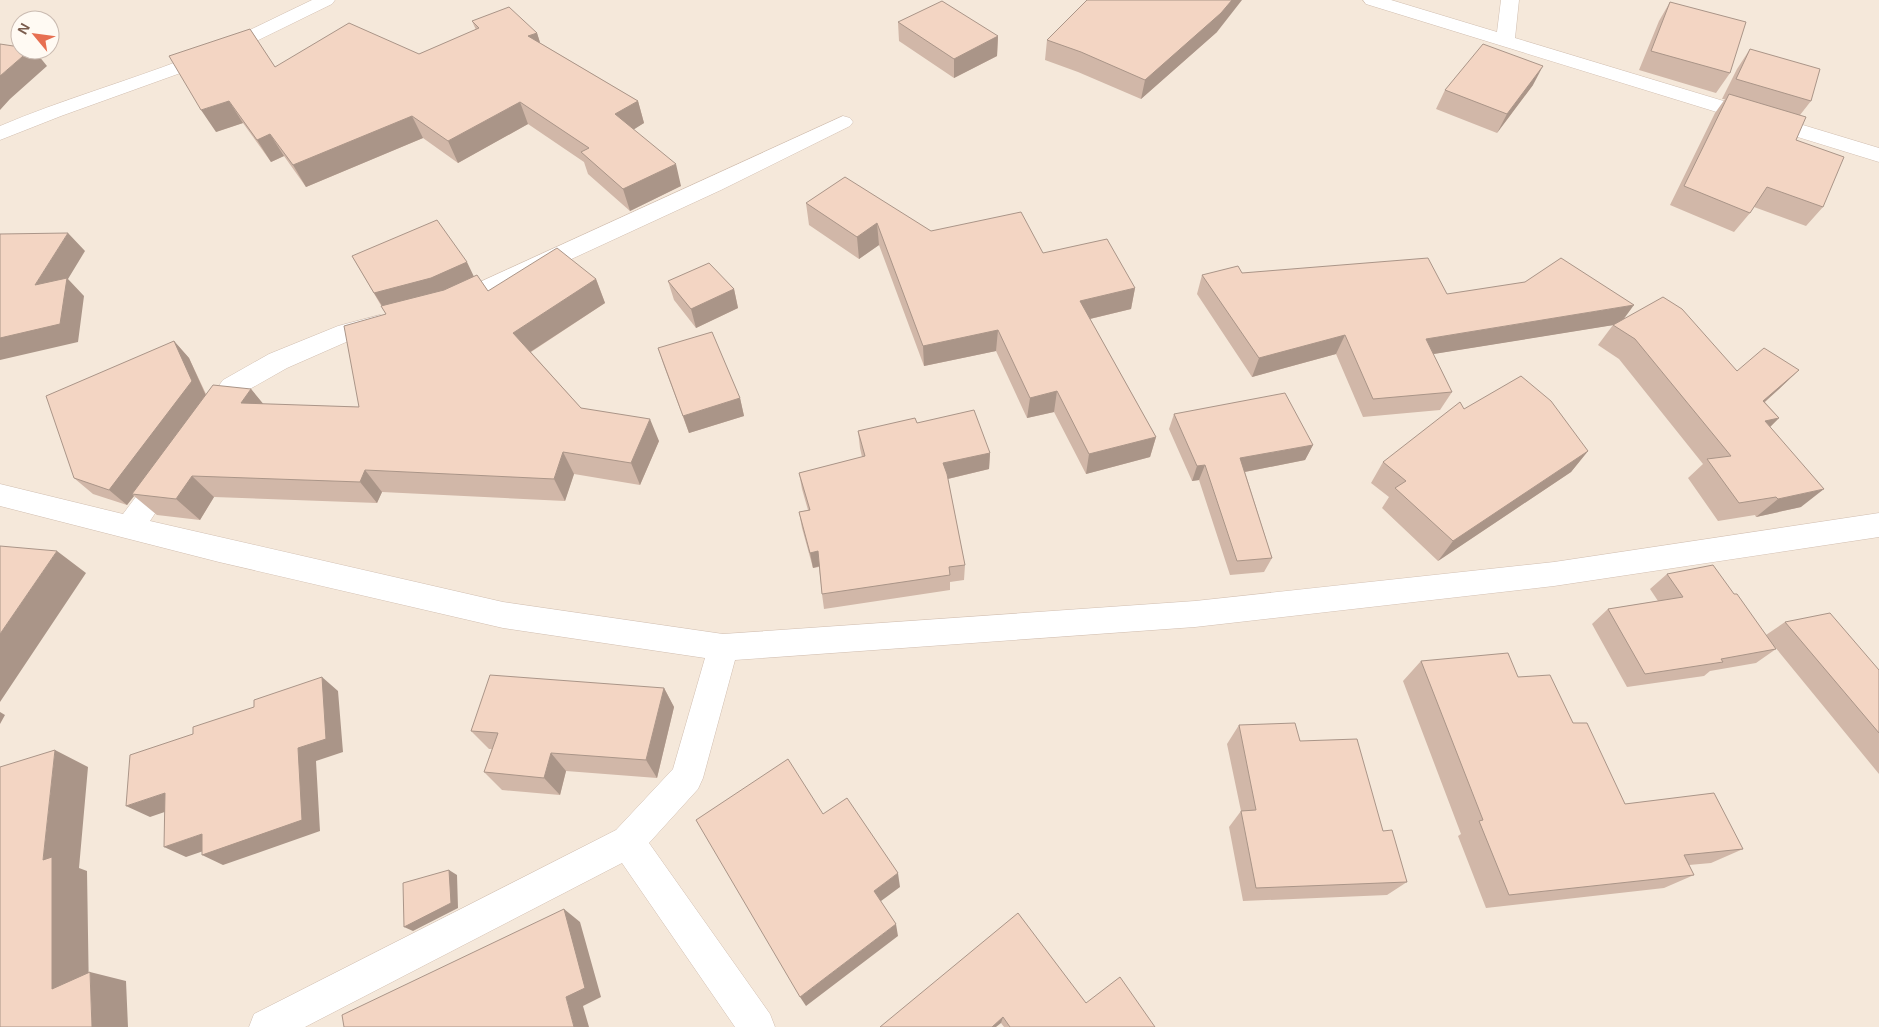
<svg xmlns="http://www.w3.org/2000/svg" width="1879" height="1027" font-family="Arial,sans-serif">
  <rect width="100%" height="100%" fill="#fdf6ec"/>
  <path fill="#f5e8da" fill-rule="evenodd" d="M0,0h1879v1027h-1879zM20,20h30v30h-30z"/>
  <g fill="none" stroke-linecap="round" stroke-linejoin="round">
    <defs>
      <path id="street" d="M312,0h23l-3,4 -92,45 -40,17 -139,50 -61,24v-14c61,-26 125,-44 187,-68 42,-17 83,-38 125,-58z
        M1363,0h28l106,32 4,-32h18l-4,38 364,110v14l-513,-158z
        M843,116l7,2 3,4 -3,4 -129,64 -260,120 -8,2 -8,-2 -4,-6 4,-6z
        M380,315l9,3 3,6 -3,6 -36,9 -66,29 -46,26 -23,30 -9,3 -9,-3 -4,-7 27,-37 46,-26 69,-28z
        M168,463l9,3 4,8 -31,47 353,81 220,32 472,-33 359,-39 325,-49v24l-325,49 -359,41 -460,33 -32,118 -5,11 -49,54 121,171 5,13h-40l-113,-164 -317,164h-56l5,-13 362,-184 57,-61 32,-111 -202,-30 -284,-66 -219,-56v-22l123,30 36,-48z"/>
    </defs>
    <use href="#street" stroke="#d1beb0" stroke-width="1"/>
    <use href="#street" fill="#fff" fill-rule="evenodd"/>
  </g>
  <path fill="#d1b7a8" d="M1670,2l60,71 -14,20 -77,-23 20,-49z
    M472,21l65,12 3,10 98,58 6,22 -11,6 48,57 -51,25 -42,-37 -4,-12 -56,-38 -70,39 -35,-25 -117,49 -22,-31 -13,6 -28,-39 -27,9 34,-103 25,38 144,-13 57,-24z
    M898,22l100,14 -1,20 -43,22 -55,-37z
    M1217,32l-76,67 -63,-27 -33,-12 2,-20z
    M1750,49l61,52 -11,14 -4,25 27,67 -17,19 -52,-19 -4,6 -16,19 -64,-27 45,-92 10,-14h-3l15,-30z
    M1533,85l-36,48 -61,-24 9,-19z
    M806,203l125,28 112,22 92,35 -4,21 -41,10 66,118 -6,20 -64,17 -32,-62 -27,6 -31,-67 -72,15 -45,-121 -20,14 -50,-34z
    M352,256l122,21 14,14 108,-12 9,24 -74,49 50,56 78,33 -19,44 -66,-11 -9,27 -183,-9 -5,11 -163,-6 -14,23 -43,-5 -23,-19 -7,9 -34,-11 -19,-16 100,-137 15,17 17,36 45,-5 12,15 96,3 27,-93z
    M1242,273l205,21 177,25 113,52 62,-1 -20,19 -14,13 14,16 -9,9 31,80 -45,10 -1,-2 -37,6 -30,-43 15,-14 -84,-105 -21,-14 15,-20 -180,29 19,38 -12,18 -77,7 -27,-63 -84,23 -55,-83 5,-19z
    M668,281l66,8 4,19 -42,20 -22,-28z
    M658,348l82,50 4,18 -55,17 -25,-67z
    M1464,409l124,42 -17,21 -133,89 -56,-53 7,-11 -18,-14 12,-21z
    M1174,414l139,31 -8,15 -60,12 27,86 -8,14 -34,3 -31,-95 -7,1 -23,-52z
    M917,423l73,30 -1,16 -41,10 17,86 -1,15 -14,2v8l-126,19 -2,-15 -3,-27 -6,1 -11,-40 -3,-16 9,-2 -6,-21 -3,-16 63,-16 -2,-9 -2,-17z
    M1667,574l67,20 32,41 19,-13 94,48v104l-104,-127 1,2 -20,14 -46,8 -6,5 -77,11 -35,-63 16,-15 50,-8 -8,-12z
    M1421,661l97,16 55,46 52,81 118,45 -32,14 -22,2 5,10 -30,13 -178,20 -28,-72 3,-2 -58,-153z
    M664,688l10,19 -17,71 -91,-7 -6,24 -58,-5 -18,-18 8,-23h-3l-18,-18z
    M1239,725l61,16 83,90 24,51 -20,13 -144,6 -14,-74 12,-16 -14,-67z
    M1086,1003l69,24h-151l-3,-4 -121,4z"/>
  <path fill="#aa9588" d="M1232,0h10l-25,32 -76,67 4,-19z
    M537,33l7,22 -16,-19z
    M998,36l-1,20 -43,22v-19z
    M30,50h4l13,16 -37,33 -10,11v-34z
    M1543,66l-10,19 -36,48 10,-19z
    M229,101l14,22 -27,9 -15,-22z
    M638,101l6,22 -22,14 -7,-23z
    M520,102l8,22 -70,39 -10,-22z
    M412,116l11,22 -117,49 -13,-22z
    M270,134l14,22 -13,6 -14,-22z
    M676,164l5,22 -51,25 -7,-22z
    M877,223l2,22 -20,14 -2,-22z
    M68,233l17,18 -17,28 16,17 -6,46 -78,18v-22l35,-53z
    M467,262l9,19 -90,31 -12,-19z
    M596,279l9,24 -81,53 -11,-23z
    M1135,288l-4,21 -54,13 3,-21z
    M734,289l4,19 -42,20 -5,-19z
    M1634,305l-14,19 -205,33 11,-18z
    M998,330l-2,21 -72,15 -1,-20z
    M1345,335l-9,19 -84,23 7,-19z
    M174,341l15,17 18,40 -75,96 2,2 -7,9 -18,-15z
    M1799,370l-20,19 -35,31 19,-19z
    M251,389l19,23 -29,-9z
    M1057,391l-3,21 -27,6 3,-20z
    M740,398l4,18 -55,17 -6,-17z
    M1779,418l-20,20 6,-17z
    M650,419l9,22 -19,44 -9,-22z
    M1156,437l-6,20 -64,17 3,-20z
    M1313,445l-8,15 -71,14 6,-16z
    M1588,451l-17,21 -133,89 15,-20z
    M563,452l11,22 -9,27 -11,-22z
    M990,453l-1,16 -46,11v-17z
    M1205,465l-6,15 -7,1 5,-15z
    M365,470l17,22 -5,11 -17,-21z
    M192,476l22,21 -14,23 -24,-21z
    M1824,489l-23,18 -45,10 22,-18z
    M57,551l29,22 -86,129v-68z
    M818,551l2,15 -7,2 -3,-15z
    M322,677l16,14 5,61 -27,9 4,70 -97,34 -21,-10 96,-107z
    M664,688l10,19 -17,71 -11,-18z
    M0,712l5,3 -5,9z
    M55,750l33,17 -9,101 8,3 2,127 -37,-9 -9,-129z
    M551,753l15,18 -6,24 -16,-17z
    M165,793l23,11 -38,13 -24,-11z
    M202,834l22,10 -38,13 -22,-10z
    M449,870l8,5 1,33 -45,23 -9,-4z
    M898,873l2,14 -23,17 -3,-13z
    M564,909l16,13 21,75 -18,9 6,21h-15l-8,-30z
    M896,924l2,12 -92,70 -6,-9z
    M90,972l36,9 2,46h-36z
    M1003,1017l-2,6 -5,4h-4z"/>
  <path fill="#f3d5c3" stroke="#aa9588" d="M1087,0h145l-11,13 -76,67 -64,-28 -34,-12z
    M942,1l56,35 -44,23 -56,-37z
    M1670,2l76,20 -16,51 -79,-22z
    M509,7l28,26 -9,3 110,65 -23,13 61,50 -53,25 -42,-37 8,-4 -69,-46 -72,39 -36,-25 -119,49 -23,-31 -13,6 -28,-39 -28,9 -32,-54 81,-27 25,38 74,-44 70,31 60,-26 -7,-7z
    M0,44l20,3v3h10l-30,26z
    M1483,44l60,22 -36,48 -62,-24z
    M1750,49l70,20 -9,32 -75,-22z
    M1729,94l77,23 -10,23 48,17 -21,50 -56,-20 -17,26 -66,-27z
    M845,177l86,54 90,-19 22,41 64,-14 28,49 -55,13 76,136 -67,17 -32,-63 -27,7 -32,-68 -75,16 -46,-123 -20,14 -51,-34z
    M437,220l30,42 -36,16 -57,15 -22,-37z
    M68,233l-33,52 32,-7 -7,46 -60,14v-104z
    M557,248l39,31 -83,54 68,75 69,11 -19,44 -68,-11 -9,27 -189,-9 -5,12 -168,-6 -16,23 -44,-5 81,-109 38,4 -10,14 118,4 -15,-81 42,-12 -5,-8 63,-16 33,-15 11,16z
    M1428,258l19,36 78,-12 36,-24 73,47 -208,34 26,53 -79,7 -28,-64 -86,23 -57,-83 36,-9 4,7z
    M709,263l25,26 -43,20 -23,-28z
    M1663,297l19,12 55,62 27,-23 35,22 -36,31 16,17 -14,3 59,68 -46,10 -2,-2 -37,6 -32,-44 24,-3 -96,-117 -22,-14z
    M712,332l28,66 -57,18 -25,-68z
    M174,341l18,40 -83,109 -35,-12 -28,-82z
    M1521,376l30,25 37,50 -135,90 -58,-53 11,-7 -23,-19 77,-60 4,7z
    M1285,393l28,52 -73,13 32,100 -35,3 -32,-96 -8,1 -23,-52z
    M974,410l16,43 -47,10 4,11 18,91 -16,2 1,8 -128,19 -4,-43 -8,2 -11,-41 11,-2 -11,-37 66,-17 -7,-25 57,-13 2,5z
    M0,546l57,5 -57,83z
    M1713,565l21,29h3l39,55 -55,10 2,3 -78,12 -37,-65 75,-12 -16,-23z
    M1830,613l49,57v63l-94,-111z
    M1508,653l10,24 32,-2 23,48h14l38,81 89,-11 29,56 -59,6 10,20 -185,20 -30,-74 4,-1 -62,-159z
    M490,675l174,13 -18,72 -95,-7 -7,25 -60,-6 14,-39 -27,-2z
    M322,677l4,62 -28,9 4,72 -100,35v-21l-38,13 1,-54 -39,13 4,-51 63,-21v-7l61,-20v-7z
    M1295,723l5,18 57,-2 26,92 9,-1 15,52 -151,6 -15,-77 15,-1 -17,-85z
    M55,750l-12,110 9,-3v132l38,-17 2,55h-92v-260z
    M788,759l35,55 24,-16 51,75 -24,18 22,33 -96,73 -104,-177z
    M449,870l2,33 -47,24 -1,-44z
    M564,909l21,79 -19,9 8,30h-230l-2,-12z
    M1018,913l68,90 34,-26 35,50h-145l-7,-10 -11,10h-112z"/>
  <g transform="translate(35 35) rotate(299)"><circle r="24" fill="#fffaf3" stroke="#cabbb1"/>
  <path d="M0-4L9 19L0 12L-9 19Z" fill="#e76f51"/>
  <text y="-8" font-size="14" font-weight="bold" text-anchor="middle" fill="#7a5c4d">N</text>
  </g>
</svg>
